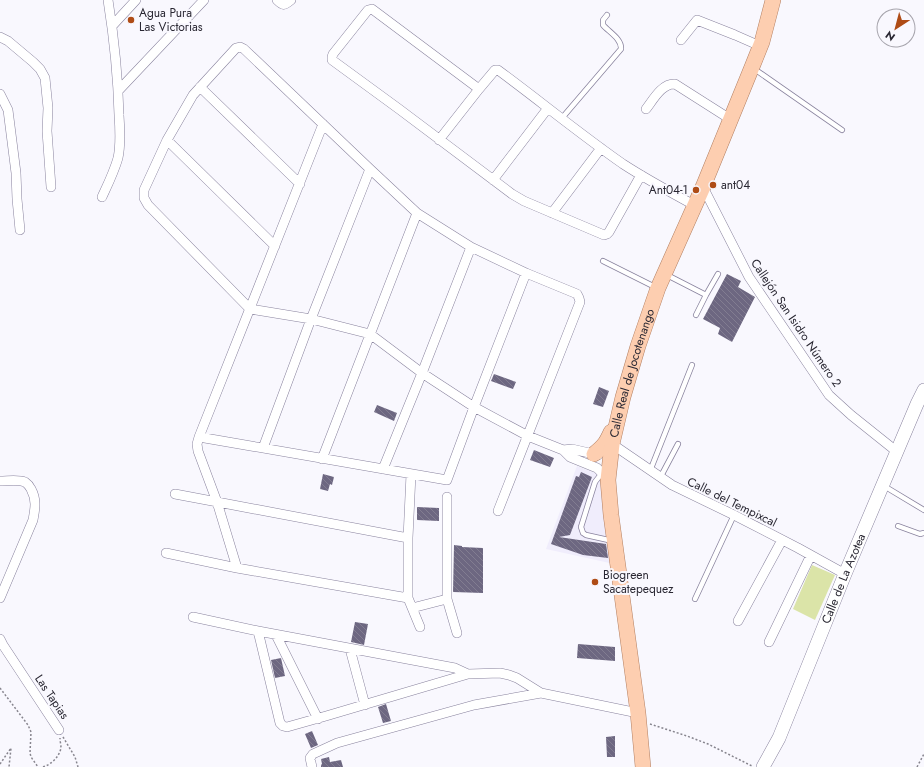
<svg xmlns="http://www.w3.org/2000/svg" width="924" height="767" font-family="Jost,sans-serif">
  <defs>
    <pattern id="building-back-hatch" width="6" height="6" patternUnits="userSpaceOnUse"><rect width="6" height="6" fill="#6d6781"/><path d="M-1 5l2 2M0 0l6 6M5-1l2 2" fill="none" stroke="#827d91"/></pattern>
  </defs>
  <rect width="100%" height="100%" fill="#f9f8fe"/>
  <path fill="#f0edfc" d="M577,466l28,11 9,87 -68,-15z"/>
  <path fill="#dbe4a8" d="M812,565l23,10 -20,45 -22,-11z"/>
  <path fill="url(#building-back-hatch)" d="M727,274l14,7 -3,6 17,10 -23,45 -14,-8 2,-6 -17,-9z
    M494,374l22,8 -3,7 -22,-8z
    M599,387l10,4 -6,16 -10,-3z
    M377,405l20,8 -3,8 -20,-9z
    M534,450l20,8 -4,9 -20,-7z
    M581,472l11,5 -22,58 -11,2 47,7 2,14 -25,-3 -32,-11 25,-68 3,1z
    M323,474l11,3 -2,8 -2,-1 -2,7 -8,-2z
    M417,507l22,1v13l-22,-1z
    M454,545l8,1v1l21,1v45l-30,-1z
    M355,622l13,2 -4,21 -13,-3z
    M578,644l37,3v14l-38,-3z
    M281,658l4,18 -10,2 -4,-18z
    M386,704l5,17 -8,2 -5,-16z
    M312,731l6,14 -7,3 -6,-14z
    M615,736v21h-8l-1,-20z
    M329,757l1,5 11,-2 2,7h-22v-2l1,-1 -1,-5z"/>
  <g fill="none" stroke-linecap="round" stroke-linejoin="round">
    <defs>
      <path id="lane" d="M753,68l89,62
        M562,118l59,-69c1,-10 -12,-17 -18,-24v-5l4,-5
        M603,261l54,27
        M667,275l39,20 -10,20
        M706,295l12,-21
        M650,471l42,-106
        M602,473l-7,9 -14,45 2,6 3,2 27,6
        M660,478l18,-34
        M884,486l40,24
        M898,526l22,8 4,-1
        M695,599l39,-84"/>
      <path id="street" d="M277,0c6,6 7,6 14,0
        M112,26l24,-26
        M0,37l8,4 25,21 7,7 5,9 3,30 -1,23 4,56
        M681,40l16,-20 38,15 25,11
        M200,87l100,97
        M479,89l-107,-80 -4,1 -35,44 -1,3v3l67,49 113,85 12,7 80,34 3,-1 2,-2 32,-57
        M118,91l86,-91
        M0,94l8,16 8,63 1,26 3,31
        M646,109c7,-9 16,-26 29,-25l55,35
        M167,140l108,106
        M439,140l40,-51 16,-19h3c42,31 82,64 125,94 23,15 47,28 71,41
        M493,180l55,-72
        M703,187l46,90 80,118 22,20 45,36
        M102,197c6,-13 12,-25 16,-39 3,-14 2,-29 1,-43 -1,-38 -5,-77 -11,-115
        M552,213l49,-65
        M199,437l248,43 27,-73 52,-134
        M612,444l60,41 62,30 64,33 47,26
        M263,448l48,-129 59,-150
        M563,450l9,-1 26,6
        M322,459l95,-246
        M383,469l39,-96 49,-126
        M411,474l-3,64v60l12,29
        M0,481c8,0 18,-2 25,1 3,2 5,5 6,7 6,11 4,20 2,31l-33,78
        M175,494l233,44
        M447,497v102l10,34
        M498,511l82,-209 -1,-4 -2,-4 -51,-21 -55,-26 -54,-34 -47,-44 -126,-120 -4,-2 -4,1 -43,47 -26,45 -23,50v8l4,7 102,104 61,10 59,15 52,39 52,34 54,29 35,14 7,7 27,11 5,5 6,7
        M166,553l71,15 171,30
        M237,568l-20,-66 -19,-51 -1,-7 2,-7 124,-313
        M412,608l35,-9
        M193,617l65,14 197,37 13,6
        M738,621l44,-81
        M258,631l22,92 3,3 4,1 39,-11 142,-42 32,-1 9,2 8,3 24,15 97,20
        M276,635l42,84
        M0,639l3,6 56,85
        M769,642l42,-87
        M350,649l15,56
        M312,767l-2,-9 3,-4 24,-11 137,-38 67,-12"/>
      <g id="secondary">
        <path id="s1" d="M763,767l16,-29 66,-164 72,-170 7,-14"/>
      </g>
      <g id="primary">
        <path d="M594,454c10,-8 12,-11 17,-22"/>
        <path id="s2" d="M643,767l-5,-54 -27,-198 -3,-35 4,-36 11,-47 15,-51 20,-58 45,-101 49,-120 10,-25 11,-42"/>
      </g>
    </defs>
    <use href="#lane" stroke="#89839e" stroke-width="6"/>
    <use href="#street" stroke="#89839e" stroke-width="10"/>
    <use href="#secondary" stroke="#89839e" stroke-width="14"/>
    <use href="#primary" stroke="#b27f62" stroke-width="16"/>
    <path stroke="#87858e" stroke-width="1.5" stroke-dasharray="2 2" stroke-linecap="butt" d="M0,688l28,37 3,7 -1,21 1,4 7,10
      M650,724l37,12 21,8 44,22
      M63,737l12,20 3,10
      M0,764l11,-16 -2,19
      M43,767c9,-3 16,-10 18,-19 0,-3 -1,-7 -1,-10
      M917,767l7,-13"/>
    <use href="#lane" stroke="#fff" stroke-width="4.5"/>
    <use href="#street" stroke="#fff" stroke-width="9"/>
    <use href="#secondary" stroke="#fff" stroke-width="13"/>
    <use href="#primary" stroke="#fdceb0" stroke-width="15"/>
  </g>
  <g fill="#af4c16" stroke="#f9f8fe" stroke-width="1.5">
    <circle cx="131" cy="20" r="4"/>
    <circle cx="713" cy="185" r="4"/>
    <circle cx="696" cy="190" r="4"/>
    <circle cx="595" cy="582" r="4"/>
  </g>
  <g text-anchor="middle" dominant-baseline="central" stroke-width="4" stroke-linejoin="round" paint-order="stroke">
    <g font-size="12" fill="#292732" stroke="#f9f8fe" text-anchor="start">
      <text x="139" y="13">Agua Pura<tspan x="139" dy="14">Las Victorias</tspan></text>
      <text x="721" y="185">ant04</text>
      <text x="688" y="190" text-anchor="end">Ant04-1</text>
      <text x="603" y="575">Biogreen<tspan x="603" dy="14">Sacatepequez</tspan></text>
    </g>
    <g font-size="12" fill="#292732" stroke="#f9f8fe">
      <text transform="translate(796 323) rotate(56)">Callejón San Isidro Número 2</text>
      <text stroke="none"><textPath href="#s2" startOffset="399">Calle Real de Jocotenango</textPath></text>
      <text transform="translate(732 502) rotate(26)">Calle del Tempixcal</text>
      <text stroke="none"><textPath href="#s1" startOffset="205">Calle de La Azotea</textPath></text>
      <text transform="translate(52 697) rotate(56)">Las Tapias</text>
    </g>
  </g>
  <g transform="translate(896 28) rotate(216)"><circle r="19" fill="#f9f8fe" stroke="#a6a4ac"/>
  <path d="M0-3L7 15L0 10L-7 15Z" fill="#af4c16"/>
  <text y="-6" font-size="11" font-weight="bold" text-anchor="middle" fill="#292732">N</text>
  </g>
</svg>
